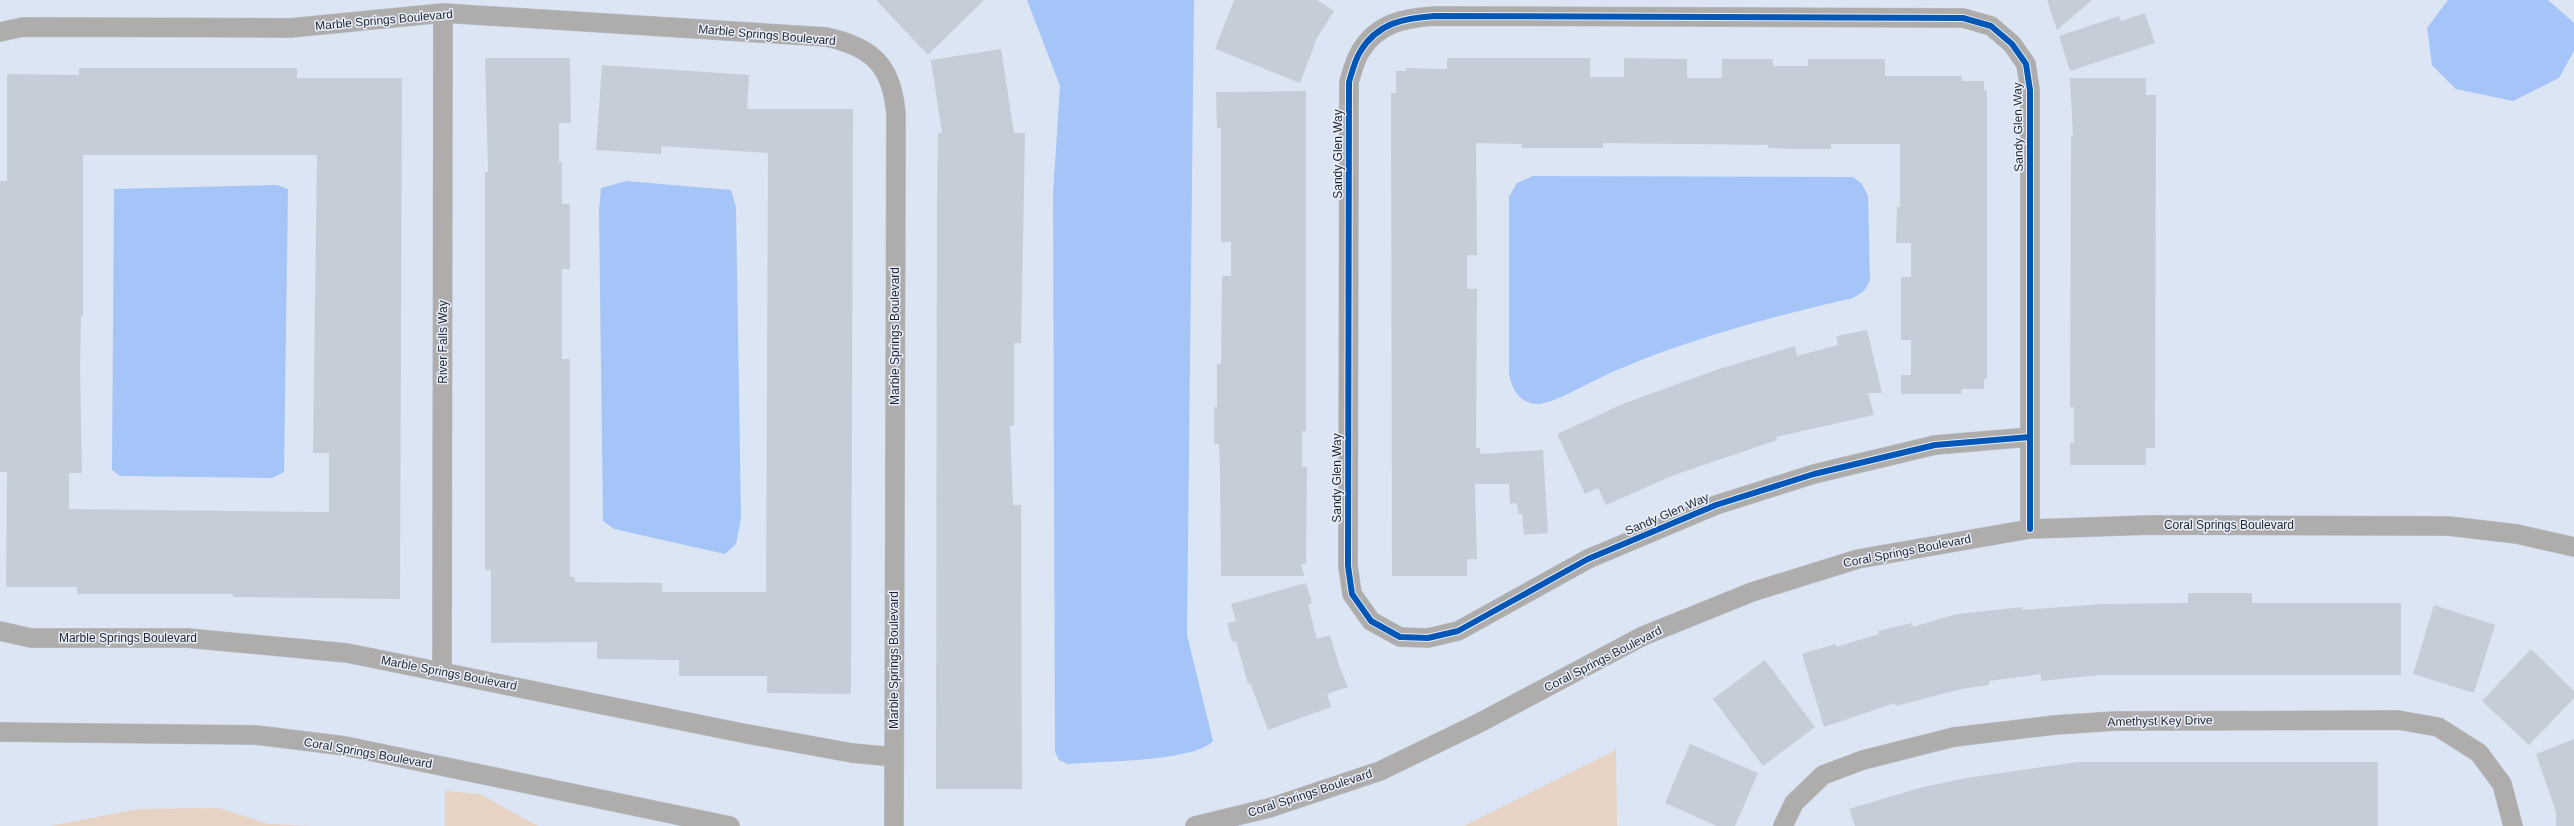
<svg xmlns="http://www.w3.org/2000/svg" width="2574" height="826" font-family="Arial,sans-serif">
  <rect width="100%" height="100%" fill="#dce5f3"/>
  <path fill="#e6d3c4" d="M1616,750l1,76h-153z
    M445,791l35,3 58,32h-93z
    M219,808l49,16 45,2h-263l88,-17z"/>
  <path fill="#a5c4f7" d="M1027,0h167l-7,635 26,106c-20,21 -113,20 -145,23l-9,-4 -4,-8 -2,-558 7,-108z
    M2448,0h100l26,23v28l-15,27 -46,23 -57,-12 -24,-24 -5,-37z
    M1533,176l320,1 9,7 6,12 2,84 -6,11 -11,7c-67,15 -134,33 -199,57 -17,7 -34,13 -50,21 -17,7 -50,28 -67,28 -18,-1 -25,-15 -28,-30v-177l8,-14z
    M626,181l105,9 5,17 5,311 -5,26 -11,10 -111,-25 -11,-8 -4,-310 2,-23z
    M277,185l11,4 -4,283 -12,6 -152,-2 -8,-6 2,-281z"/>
  <path fill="#c5cdd8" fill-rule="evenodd" d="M876,0h108l-56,55z
    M1234,0h83l17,11 -17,27 -17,45 -85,-34z
    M2047,0h45l-35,30z
    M2145,13l10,30 -85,28 -11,-35 60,-20 2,5z
    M1001,49l13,84h11l-4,210h-7v83h-4l3,79h8l1,284h-86l1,-582 1,-74h4l-11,-73z
    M485,58h85l1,65h-12v39h3v42h8v65h-8v90h8v218h5v5l87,1v9h104l2,-439 -107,-7v8l-65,-4 6,-85 147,10 -2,34h106l-2,585 -84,-1v-17h-88v-16l-82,-1v-17l-106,1v-73h-6v-398h3z
    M1447,58h143v19h34v-19l63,1v19h35v-19h51v7h35v-7h77v17h77v5h22v9h3v289h-3v10h-22l-1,5h-60v-19h10v-35h-10v-63h10v-34h-15l1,-36h3v-63h-69v5h-36l-27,-1v-3l-165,-2v5h-81v-4l-46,-1 1,112h-10v34h10l-1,159h4v6l63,-4 5,83 -24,2 -2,-21h-4l-1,-11 -7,1 -1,-20h-34l2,75h-10v17h-75l-1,-483h5v-22h10v-3l41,1z
    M79,68h218v10h105l-2,521 -167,-2v-3h-156v-7h-71l1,-115h-7v-291h7v-107l72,1zM83,155h234l-4,298h16v59l-260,-3v-36h13l-2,-105 1,-51h2z
    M2070,78h76v17h10l-1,353h-9v17h-76v-22h4v-36h-4l1,-271h2z
    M1306,91v340h-4v36h5l-1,97h-5l3,12h-83l-1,-105 -1,-27h-5v-37h3v-43h4l1,-88h9v-34h-10v-114h-4l-1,-36z
    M1867,330l15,63h-14l6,22 -98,22 1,3 -103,35 -68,30 -8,-17 -13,6 -28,-60 68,-31 94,-34 76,-23 2,10 41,-11 -2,-9z
    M1306,583l6,20 -4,2 9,34 13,-4 9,30 9,22 -21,7 4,13 -63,23 -18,-47 -2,1 -12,-43 -4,1 -5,-19 9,-2 -5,-17z
    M2188,593h64v10h149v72h-301l-59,6v-7l-52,7v4l-28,4 -65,17 -1,-3 -71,24 -22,-73 33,-10 1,3 43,-13 -1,-3 34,-8 1,4 44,-13 65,-7v3l81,-6 85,-1z
    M2434,605l61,20 -21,68 -61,-19z
    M2531,649l43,42v7l-45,47 -47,-44z
    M1765,660l50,67 -52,39 -50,-67z
    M2574,739v87h-18v-14l-20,-58z
    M1690,744l68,29 -23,53h-18l-52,-23z
    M2078,762h300v64h-523l-6,-17 70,-21 47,-10z"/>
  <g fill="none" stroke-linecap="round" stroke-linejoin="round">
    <defs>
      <path id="street" d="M0,32l23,-5 267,1 153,-15 383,24c47,10 66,29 70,77l-2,712
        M2030,437v-347l-4,-26 -14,-20 -21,-18 -28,-8 -528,-2c-31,2 -58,7 -75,36 -5,8 -8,20 -11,30l-1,484 4,28 19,27 29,16 28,1 30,-7 130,-72 128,-54 98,-31 121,-29 95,-8v92
        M0,631l31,7h156l160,15 395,80 110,20 42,4
        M442,671l1,-658
        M0,732l256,3 89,11 385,80
        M1195,826l74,-18 111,-37 101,-49 162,-86 109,-44 106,-33 172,-30 120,-4 298,1 69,8 57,13
        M1783,826l11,-23 29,-28 40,-15 91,-23 101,-12 61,-4 282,-1 40,7 41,26 23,31 11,42"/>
    </defs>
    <use href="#street" stroke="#bbc3ce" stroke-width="20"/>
    <use href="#street" stroke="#aeadac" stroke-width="19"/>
    <defs>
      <path id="cycleway" d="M2030,437v-347l-4,-26 -14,-20 -21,-18 -28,-8 -528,-2c-31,2 -58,7 -75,36 -5,8 -8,20 -11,30l-1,484 4,28 19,27 29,16 28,1 30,-7 130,-72 128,-54 98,-31 121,-29 95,-8v92"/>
    </defs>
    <use href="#cycleway" stroke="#e9effa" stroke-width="8"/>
    <use href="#cycleway" stroke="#0057b8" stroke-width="6"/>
  </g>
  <g text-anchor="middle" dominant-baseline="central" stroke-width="3" stroke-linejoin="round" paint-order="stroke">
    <g font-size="12" fill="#1e242e" stroke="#e9effa">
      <text transform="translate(384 20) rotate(-5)">Marble Springs Boulevard</text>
      <text transform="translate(767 35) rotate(5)">Marble Springs Boulevard</text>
      <text transform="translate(2018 127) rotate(-91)">Sandy Glen Way</text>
      <text transform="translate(1338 154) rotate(-90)">Sandy Glen Way</text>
      <text transform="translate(895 336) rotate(-90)">Marble Springs Boulevard</text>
      <text transform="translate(443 342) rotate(-90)">River Falls Way</text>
      <text transform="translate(1337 478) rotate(-90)">Sandy Glen Way</text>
      <text transform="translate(1667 514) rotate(-23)">Sandy Glen Way</text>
      <text x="2229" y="525">Coral Springs Boulevard</text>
      <text transform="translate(1907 551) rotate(-11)">Coral Springs Boulevard</text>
      <text x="128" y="638">Marble Springs Boulevard</text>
      <text transform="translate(1603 659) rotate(-27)">Coral Springs Boulevard</text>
      <text transform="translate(894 660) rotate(-90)">Marble Springs Boulevard</text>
      <text transform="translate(449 673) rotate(11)">Marble Springs Boulevard</text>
      <text transform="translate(2160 721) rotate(-1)">Amethyst Key Drive</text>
      <text transform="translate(368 753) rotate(10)">Coral Springs Boulevard</text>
      <text transform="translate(1310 793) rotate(-18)">Coral Springs Boulevard</text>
    </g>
  </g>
</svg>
